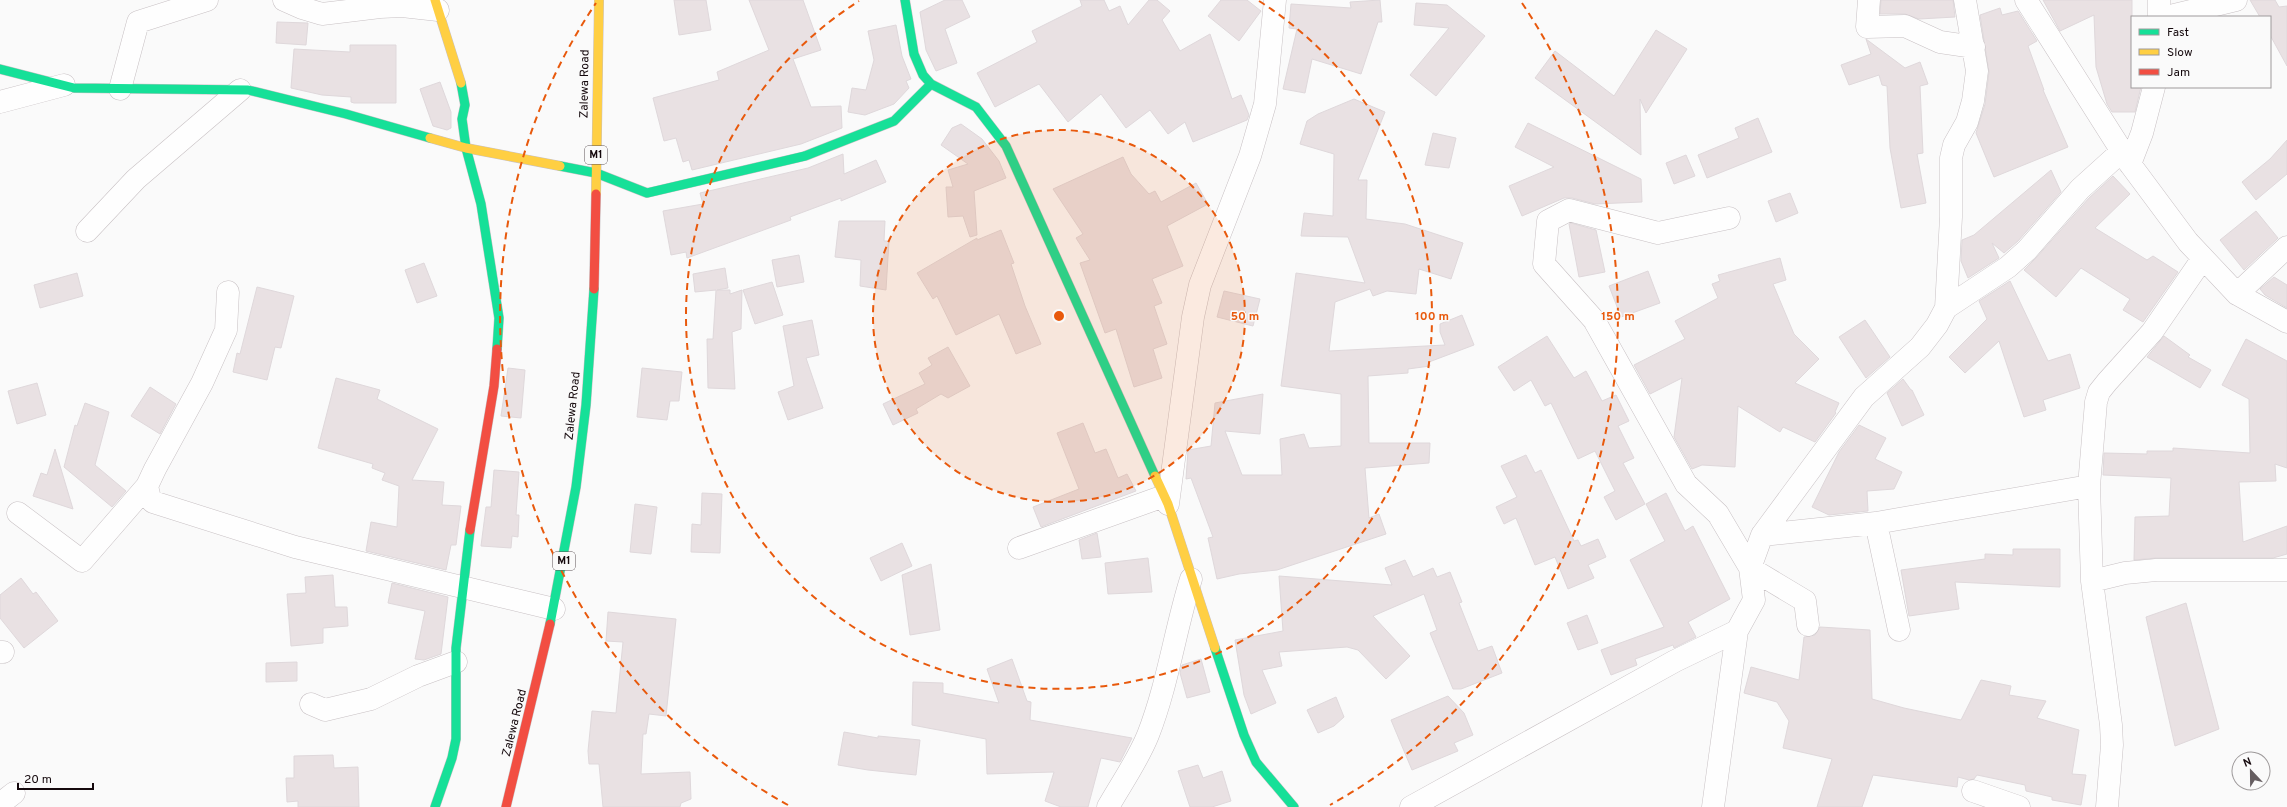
<svg xmlns="http://www.w3.org/2000/svg" width="2287" height="807" font-family="Overpass,sans-serif">
  <rect width="100%" height="100%" fill="#fafafa"/>
  <path fill="#e9e1e3" stroke="#dfd8db" d="M674,0h32l5,30 -32,5z
    M749,0h54l18,50 -28,9 18,48 30,-1 1,22 -41,16 -109,26 -3,-10 -6,2 -7,-24 -12,3 -11,-43 66,-18 -2,-8 52,-22z
    M945,0h17l8,17 -25,12 12,34 -21,8 -10,-21 -6,-38z
    M1080,0h24l5,11 11,-5 8,19 21,-25h8l13,11 -8,9 18,31 30,-17 22,65 9,-4 8,20 -2,5 -54,22 -8,-20 -17,12 -18,-24 -24,18 -25,-34 -33,28 -29,-38 -44,23 -18,-34 60,-31 -5,-11 50,-25z
    M1221,0h26l14,11 -22,30 -31,-25z
    M1380,0l2,22h-4l-17,52 -49,-15 -7,34 -22,-4 14,-60 -8,-1 2,-24 60,4 -1,-6z
    M1881,0h72l2,17 -36,2 -14,-5h-25z
    M2043,0h89v87h9l-6,25h-23l-5,-8 -11,-37 -2,-52 -34,16z
    M2250,0h25l4,7 8,-1v60l-17,-31v-18h-10z
    M1416,3l31,2 38,31 -49,60 -26,-21 39,-47 -35,-3z
    M2000,8l2,7 16,-4 19,30 -9,5 16,44h-1l25,57 -74,30 -18,-44 9,-29 4,-32 -9,-57z
    M277,22l31,1 -2,22 -30,-2z
    M896,25l6,31 9,23 -5,2 3,7 -15,16 -29,11 -17,-3 4,-24 14,2 8,-30 -6,-29z
    M1656,30l31,19 -41,64 -6,-14 1,56 -106,-77 20,-27 59,45z
    M1866,39l39,29 15,-6 8,22 -8,2 3,67 -6,1 9,49 -25,5 -11,-60 -3,-62 -5,-1 -3,-10 -30,10 -8,-20 30,-11z
    M350,45h46v58h-42l-3,-1v-5l-29,-2 -31,-7 3,-39 56,3z
    M440,82l11,30v16l-4,2 -14,-4 -13,-37z
    M1354,99l31,13 -27,68h9l-1,39 39,5 58,19 -12,36 -32,-10 -3,25 -29,-3 -14,5 -3,-7 -35,13 -6,49 116,-6 -5,-13v-8l22,-9 12,30 -45,17 1,4 -22,3v4l-40,3 1,67h61l-1,20 -64,5 4,50 10,-4 7,20 -109,36 -38,4 -22,5 -9,-41 5,-1 -22,-59 -5,1 2,-29 23,-4 4,-43 48,-9 -3,40 -35,-3 17,44h40l-2,-36 24,-5 5,14 32,-2v-52l-60,-8 15,-113 69,10 -17,-46 -47,-1 3,-23 29,3 1,-62 -34,-10 7,-23 11,-7z
    M1758,118l14,34 -65,26 -9,-23 41,-17 -4,-10z
    M1528,123l113,56 1,23 -47,2 -23,-6h-8l-42,18 -13,-30 45,-19 -39,-20z
    M961,124l21,15 17,22 7,17 -32,13 3,44 -7,2 -7,-21 -15,1 -2,-30h7l-5,-17 20,-6 -27,-19 11,-17z
    M1433,133l23,5 -7,30 -24,-3z
    M2287,140v34l-31,26 -14,-18 28,-23z
    M843,154l1,20 32,-14 10,22 -45,19v-3l-51,19 1,3 -104,38 -1,-6 -15,3 -8,-44 40,-7 -3,-11 108,-25z
    M1686,155l9,21 -21,8 -8,-21z
    M1123,157l8,17 18,20 6,-3 6,11 35,-19 12,21 -41,22 16,40 -31,13 10,24 -8,3 13,38 -14,5 9,29 -28,9 -18,-58 -11,4 -25,-70 10,-3 -14,-22 7,-4 -30,-45z
    M2051,170l10,22 -43,49 -14,12 -12,-10 7,15 -31,20 -7,-17 1,-21 12,-5z
    M2113,176l17,18 -35,34 52,32 6,-4 25,16 -35,50 -20,-12 7,-11 -49,-31 -25,29 -32,-27 12,-12 53,-60z
    M1790,193l8,20 -22,9 -8,-21z
    M2256,211l22,27 -34,32 -24,-30z
    M839,221h46l-1,20h5l-3,49 -26,-4 1,-26 -26,-3z
    M1571,223l25,7 9,42 -26,5 -10,-53z
    M1001,230l13,33 -3,1 14,42 16,38 -25,10 -17,-40 -43,21 -19,-39 -4,3 -16,-26 60,-35v2z
    M799,255l5,27 -27,5 -5,-27z
    M1780,258l6,22 -13,4 21,50 25,25 -24,24 44,20 -4,9 1,1 -21,29 -32,-15 -3,5 -42,-26 -3,61 -33,-2 -10,4 -18,-32 8,-59 -32,16 -16,-29 51,-26 -10,-18 43,-23 -6,-14 8,-3 -2,-6z
    M424,263l13,33 -20,7 -12,-33z
    M725,268l3,20 -11,2h13v4l12,-4 -1,39 -9,3 3,57 -27,-1 -1,-49h6l3,-49 -21,2 -2,-18z
    M1648,271l12,32 -39,14 -12,-31z
    M77,273l6,23 -43,12 -6,-23z
    M2274,277l13,8v23l-22,-13 -5,-6z
    M2010,281l38,80 22,-7 10,34 -37,12 3,10 -22,7 -25,-76 -34,32 -16,-16 38,-38 -8,-18z
    M772,282l11,33 -28,9 -12,-34z
    M257,287l37,9 -13,52 -6,-1 -8,33 -34,-8 4,-19 3,1z
    M1224,291l36,8 -7,27 -36,-9z
    M812,320l7,35 -13,3 17,50 -35,12 -10,-28 16,-6 -11,-60z
    M1865,320l25,37 -24,21 -27,-41z
    M1547,336l27,42 12,-7 16,30 14,-6 13,26 -11,5 16,32 -11,5 22,41 -29,16 -12,-23 11,-6 -20,-40 -17,8 -27,-56 -6,3 -14,-26 -17,11 -16,-24z
    M2164,336l26,19 -2,2 23,13 -11,18 -53,-31z
    M2246,339l41,22v107l-12,-4 1,17 -37,1 4,60 44,-16v28l-14,4h-117l-22,2 1,-43 34,-1 2,-38 -68,-3 1,-22 43,1v-3h26v-3l77,5 -1,-54 -27,-14z
    M948,347l22,39 -22,12 -7,-4 -25,15 2,4 -25,12 -10,-21 42,-20 -6,-11 13,-8 -4,-7z
    M508,368l17,2 -4,48 -20,-2z
    M642,368l40,4 -3,29h-9l-3,19 -30,-3z
    M336,378l44,12 -3,9 61,30 -26,51 32,2 -2,23 19,1 -5,39h-5l-5,25 -80,-19 5,-29 26,5 2,-41 -17,-6 3,-7 -13,-5 1,-4 -55,-16z
    M1903,379l8,11h1l12,25 -22,11 -15,-33z
    M37,383l9,32 -29,9 -9,-33z
    M150,387l26,17 -16,30 -29,-18z
    M85,403l24,9 -14,53 31,26 -14,16 -48,-40 11,-42 2,1z
    M1083,423l12,30 11,-4 12,29 9,-4 9,17 -95,36 -8,-20 46,-18 -22,-56z
    M1859,425l27,13 -11,21 27,13 -8,17 -27,2 1,20 -39,4 -17,-8 27,-55z
    M55,449l18,60 -40,-13 8,-23 6,2z
    M1526,455l9,18 6,-3 33,71 4,-1 3,6 17,-7 8,18 -18,8 6,13 -26,11 -13,-32 -20,8 -19,-47 -12,6 -8,-17 21,-10 -16,-31z
    M494,470l25,2 -3,43h3l-1,22 -6,-1 -1,12 -30,-2 5,-39h5z
    M702,493l20,1 -2,59 -29,-1 1,-28 9,1z
    M1666,493l19,38 8,-5 37,73 -42,23 8,15 -22,11 -1,-3 -38,14 2,6 -26,10 -10,-25 63,-23 -34,-67 35,-19 -19,-37z
    M635,504l22,3 -6,47 -21,-2z
    M1097,533l4,24 -19,2 -3,-19z
    M902,543l10,23 -31,15 -11,-23z
    M2013,549h47v38l-105,-5 4,27 -50,7 -8,-46 84,-11v-5l28,1z
    M1148,558l4,34 -44,2 -3,-31z
    M1405,560l8,17 20,-9 4,9 13,-5 12,30 -3,1 19,48 14,-5 10,27 -41,16h-8l-23,-56 7,-3 -13,-36 -51,22 37,40 -24,23 -28,-29 -11,-3 -68,5 3,14 -20,4 14,33 -25,11 -7,-19 -9,-55 48,-9 -4,-55 113,9 -7,-17z
    M931,564l9,66 -30,5 -8,-60z
    M333,575l2,32h12l1,19 -25,2v15l-32,3 -4,-52 19,-1 -1,-16z
    M21,578l12,16 3,-2 22,29 -34,27 -24,-30v-23z
    M392,583l56,14 -7,57 -17,6 -9,-1 10,-48 -37,-8z
    M2186,603l33,126 -44,17 -29,-129z
    M608,612l68,7 -10,97 -17,-2 -3,20h-3l-2,40 49,-2 1,27 -10,4 -1,4h-77l-4,-43h-10l-1,-13 4,-40 24,2 7,-71 -17,-1z
    M1587,615l11,28 -20,7 -11,-27z
    M1820,627l50,3 2,69 32,9 57,12 20,-40 30,6 -2,9 37,6 -9,17 42,12 -7,44 14,1 -5,30 -29,-5v-3l-26,-6 -1,-6 -48,-10 -3,4 -5,1 -11,-3 -1,10 -84,-12 -11,32h-45l15,-48 -49,-11 6,-27 -12,-19 -33,-9 7,-26 48,13 5,-43 11,-2z
    M1012,659l15,42 4,1 -1,18 102,18 -12,24 -19,-4 -13,49h-27l-16,-6 9,-29 -67,2 -1,-35 -74,-14 1,-43 30,1v10l56,10 -12,-34z
    M1201,659l9,33 -23,6 -7,-25 2,-8z
    M297,662v19l-31,1v-19z
    M1448,696l16,17 9,22 -19,8 4,8 -46,19 -21,-50z
    M1336,697l8,20 -10,9 -16,7 -11,-23z
    M844,732l34,6v-2l42,4 -4,35 -48,-5 -30,-5z
    M333,755l1,13 24,-1 1,40h-61v-6l-11,1 -1,-24h8v-22z
    M1198,765l5,13 19,-7 9,30 -19,6h-22l-12,-36z"/>
  <g fill="none" stroke-linecap="round" stroke-linejoin="round">
    <defs>
      <path id="street" d="M284,0l18,8 20,6 58,-7 22,-1 36,4
        M1869,0l-2,27 38,-1 35,16 34,5
        M2026,0l104,164 58,78 49,52 50,28
        M2159,0v17
        M2166,17l70,-17
        M120,89l18,-67 69,-22
        M0,102l64,-17
        M2130,164l12,-31 12,-46
        M1729,218l-71,15 -89,-23 -21,11 -4,43 50,56 92,164 32,30 32,54 55,33 3,24
        M87,231l49,-52 104,-89
        M228,292l-2,38 -24,53 -47,86 -8,17 3,13 3,3 142,45 259,62
        M2237,294l50,-47
        M1946,308l62,-41 19,-17 53,-61 42,-38
        M1168,504l25,-187 7,-32 50,-129 15,-52 10,-104
        M18,513l64,48 65,-75
        M1876,523l23,107
        M1762,535l102,-138 56,-50 17,-22 9,-17 5,-91v-59l3,-13 13,-23 6,-21 4,-30 -12,-71
        M1019,548l145,-52
        M2092,581l33,-8 31,-3h131
        M0,652h3
        M311,704l14,6 46,-11 47,-23 38,-14
        M1973,791l46,16
        M0,804l14,-11
        M1108,807c13,-23 30,-47 40,-72 20,-51 27,-105 43,-156
        M1411,807l264,-146 62,-30 17,-31 -4,-32 12,-33 114,-12 213,-37
        M1713,807l24,-176
        M2107,807l5,-62 -1,-20 -19,-144 -3,-95 7,-84 3,-10 8,-10 45,-50 51,-74"/>
      <path id="fast" d="M905,0l9,54 9,21 8,9 45,23 30,39 149,330
        M0,69l74,19 174,2 98,24 84,24
        M461,83l4,22 -3,14 4,29 15,56 18,114 -2,31
        M560,166l36,7 51,20 158,-37 89,-35 37,-37
        M550,624l26,-137 10,-82 8,-116
        M1215,648l29,87 12,27 38,45
        M435,807l17,-49 4,-19v-91l14,-118"/>
      <path id="slow" d="M435,0l26,83
        M430,138l36,10 94,18
        M596,194l3,-194
        M1155,476l13,28 47,144"/>
      <path id="jam" d="M594,289l2,-95
        M470,530l24,-144 3,-37
        M506,807l44,-183"/>
    </defs>
    <use href="#street" stroke="#c8c1c4" stroke-width="23"/>
    <use href="#fast" stroke="#c8c1c4" stroke-width="10"/>
    <use href="#slow" stroke="#c8c1c4" stroke-width="10"/>
    <use href="#jam" stroke="#c8c1c4" stroke-width="10"/>
    <use href="#street" stroke="#fefefe" stroke-width="22"/>
    <use href="#fast" stroke="#16e098" stroke-width="9"/>
    <use href="#slow" stroke="#ffcf43" stroke-width="9"/>
    <use href="#jam" stroke="#f24e42" stroke-width="9"/>
  </g>
  <circle cx="1059" cy="316" r="186" fill="#e8590c" fill-opacity=".12"/>
  <g fill="none" stroke="#e8590c" stroke-width="2" stroke-dasharray="7 5">
    <circle cx="1059" cy="316" r="186"/>
    <path d="M1259 1A373 373 0 1 1 859 1"/>
    <path d="M788 805A559 559 0 0 1 596 3M1522 3A559 559 0 0 1 1330 805"/>
  </g>
  <g text-anchor="middle" dominant-baseline="central" stroke-width="3" stroke-linejoin="round" paint-order="stroke">
    <g fill="#fafafa" stroke="#5a5154" stroke-width="1">
      <rect x="585" y="146" width="22" height="18" rx="3"/>
      <rect x="553" y="552" width="22" height="18" rx="3"/>
    </g>
    <g font-size="11" font-weight="bold" fill="#15090d">
      <text x="596" y="155">M1</text>
      <text x="564" y="561">M1</text>
    </g>
    <g font-size="12" fill="#15090d" stroke="#fafafa">
      <text transform="translate(585 84) rotate(-89)">Zalewa Road</text>
      <text transform="translate(573 406) rotate(-84)">Zalewa Road</text>
      <text transform="translate(515 723) rotate(-76)">Zalewa Road</text>
    </g>
  </g>
  <circle cx="1059" cy="316" r="6" fill="#e8590c" stroke="#fafafa" stroke-width="2"/>
  <g font-size="12" text-anchor="middle" font-weight="bold" fill="#e8590c" stroke="#fafafa" stroke-width="3" stroke-linejoin="round" paint-order="stroke">
    <text x="1245" y="320">50 m</text>
    <text x="1432" y="320">100 m</text>
    <text x="1618" y="320">150 m</text>
  </g>
  <rect x="2131" y="16" width="140" height="72" fill="#fafafa" stroke="#9e9a9b"/>
  <rect x="2139" y="29" width="20" height="6" fill="#16e098" stroke="#9e9a9b"/>
  <text x="2167" y="36" font-size="12" fill="#15090d">Fast</text>
  <rect x="2139" y="49" width="20" height="6" fill="#ffcf43" stroke="#9e9a9b"/>
  <text x="2167" y="56" font-size="12" fill="#15090d">Slow</text>
  <rect x="2139" y="69" width="20" height="6" fill="#f24e42" stroke="#9e9a9b"/>
  <text x="2167" y="76" font-size="12" fill="#15090d">Jam</text>
  <g transform="translate(2251 771) rotate(338)"><circle r="19" fill="#fafafa" stroke="#9e9a9b"/>
  <path d="M0-3L7 15L0 10L-7 15Z" fill="#655d60"/>
  <text y="-6" font-size="11" font-weight="bold" text-anchor="middle" fill="#15090d">N</text>
  </g>
  <path d="M18 783v6h75v-6" fill="none" stroke="#15090d" stroke-width="2"/>
  <text x="24" y="783" font-size="12" fill="#15090d" stroke="#fafafa" stroke-width="3" paint-order="stroke">20 m</text>
</svg>
